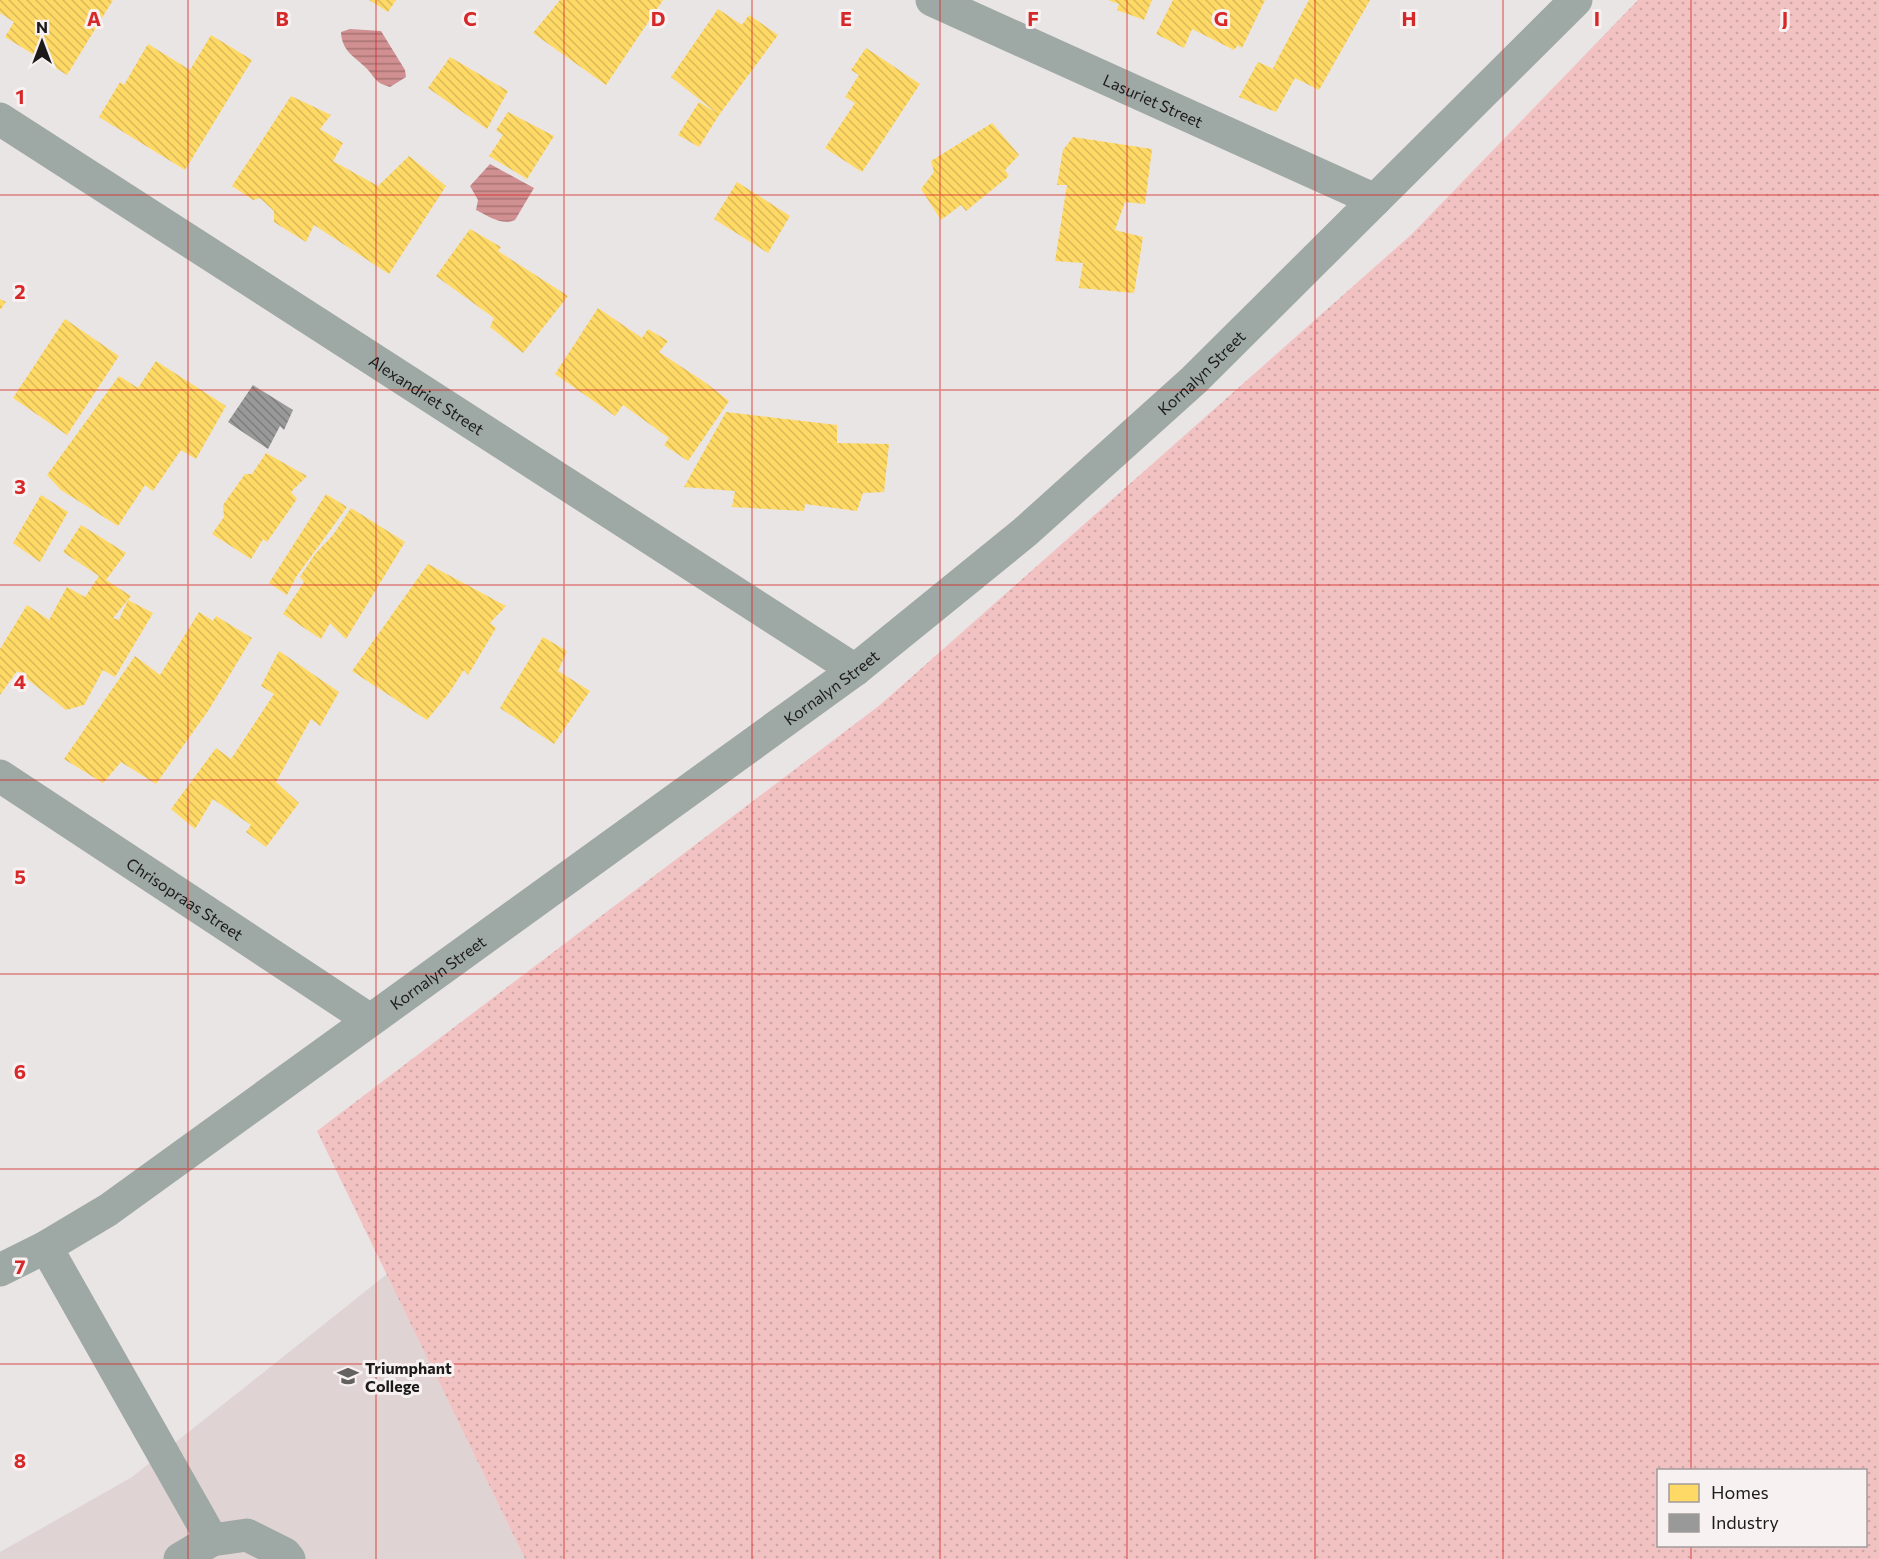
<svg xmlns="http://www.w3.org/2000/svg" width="1879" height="1559" font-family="Commissioner,sans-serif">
  <defs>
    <pattern id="grass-dots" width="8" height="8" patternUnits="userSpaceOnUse" patternTransform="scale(1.5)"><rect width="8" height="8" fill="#f2c2c2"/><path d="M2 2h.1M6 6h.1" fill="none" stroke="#cfa6a6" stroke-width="1.8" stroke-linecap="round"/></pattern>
    <pattern id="water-rules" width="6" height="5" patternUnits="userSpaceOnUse" patternTransform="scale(1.5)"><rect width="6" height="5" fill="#d08f90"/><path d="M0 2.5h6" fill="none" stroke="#a87475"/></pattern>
    <pattern id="homes-back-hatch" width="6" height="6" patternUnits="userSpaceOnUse" patternTransform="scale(1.5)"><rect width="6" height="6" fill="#ffd966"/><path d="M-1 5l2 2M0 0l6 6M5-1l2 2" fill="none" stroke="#daba58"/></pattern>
    <pattern id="industry-back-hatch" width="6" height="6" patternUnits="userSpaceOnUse" patternTransform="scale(1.5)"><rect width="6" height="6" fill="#999"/><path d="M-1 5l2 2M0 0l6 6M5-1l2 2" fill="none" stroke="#7c7c7c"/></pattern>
  </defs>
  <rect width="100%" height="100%" fill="#eae5e5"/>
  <path fill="#dfd4d3" d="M387,1274l138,285h-525v-7l132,-75z"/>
  <path fill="url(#grass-dots)" fill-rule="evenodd" d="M1638,0h241v1559h-1354l-208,-428 563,-426 532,-471zM1658,1470h208v76h-208z"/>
  <path fill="url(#water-rules)" d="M350,29l31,2 24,39 1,7 -16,10c-17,-5 -14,-10 -26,-21 -12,-11 -22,-16 -23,-34z
    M490,164l44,24 -19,32c-13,6 -27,-4 -39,-10l2,-10 -8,-14z"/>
  <path fill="url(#homes-back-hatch)" d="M0,0h113l-46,75 -62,-38 9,-15 -14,-9z
    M369,0h27l-8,12z
    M560,0h103l-57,85 -73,-52z
    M1108,0h44l-8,20 -27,-10 2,-6z
    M1173,0h92l-23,48 -4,-3 -4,5 -42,-21 -8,19 -28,-14z
    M1309,0h61l-51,90 -24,-12 -19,34 -37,-15 19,-35 20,9 -5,-3z
    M718,9l24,16 7,-10 29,20 -59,80 -20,32 -21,-12 21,-33 18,11 -46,-36z
    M211,35l41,25 -67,110 -86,-53 21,-35 4,3 24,-41 42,26z
    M866,48l54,36 -58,88 -37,-24 30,-45 -10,-6 14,-22 -8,-5z
    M450,57l58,34 -21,38 -59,-41z
    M291,96l40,19 -11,14 23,14 -10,18 45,25 31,-30 37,30 -57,88 -75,-49 -8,17 -32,-20v-11l-14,-13 -7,2 -21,-14z
    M508,112l46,24 -27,43 -38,-23 14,-21 -7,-5z
    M992,123l27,32 -14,15 4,6 -43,35 -5,-6 -20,15 -20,-31 13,-17 -3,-11z
    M1073,137l79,12 -7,55 -20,-2 -10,28 28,7 -9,56 -55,-5 4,-25 -28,-2 12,-76h-10l6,-35z
    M737,182l53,34 -22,37 -54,-34z
    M470,229l31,18 -3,4 70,45 -45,57 -33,-26 4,-9 -58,-42z
    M0,299l6,3 -6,8z
    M598,308l44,30 6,-9 20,12 -9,11 47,31 23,18 -41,60 -24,-16 5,-7 -46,-33 -8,11 -60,-42z
    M65,319l54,37 -52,79 -54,-37z
    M156,361l70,45 -30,53 -15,-9 -28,41 -8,-6 -27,41 -57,-36 -14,-15 72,-99 19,12z
    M726,412l111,13v18l52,1 -5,48 -21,1 -6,18 -52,-7 -1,7 -72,-4 3,-16 -51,-4z
    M266,453l41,23 -16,16 6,7 -30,43 -4,-3 -12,20 -39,-25 12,-17 -1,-12 22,-31h7z
    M326,494l21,13 -51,70 -9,18 -18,-12z
    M41,495l27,17 -28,50 -27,-19z
    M351,508l54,34 -59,97 -16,-16 -9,16 -38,-25 21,-32 -4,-5 15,-23 18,-19z
    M81,525l45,28 -20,27 25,16 -18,22 6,2 9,-20 25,13 -38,64 -12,-7 -19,35 -18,5 -49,-39 -17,24v-46l27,-44 22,15 18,-33 18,10 14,-21 -36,-24z
    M428,564l78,42 -16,17 6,5 -28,47 -4,-5 -15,23 -22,27 -75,-49z
    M199,612l14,9 3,-5 36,22 -44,73 -52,73 -35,-22 -18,21 -39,-24 71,-103 25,19z
    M543,637l24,14 -9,20 32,20 -36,53 -54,-36z
    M279,651l60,41 -19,34 -9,-7 -35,63 23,21 -33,44 -20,-15 5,-7 -38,-26 -18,30 -24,-20 45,-61 15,11 43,-65 -13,-8z"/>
  <path fill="url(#industry-back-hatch)" d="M253,385l40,25 -9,20 -4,-4 -12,23 -40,-27z"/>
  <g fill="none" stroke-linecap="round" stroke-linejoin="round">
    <g stroke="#9ea8a4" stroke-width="33">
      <path id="s1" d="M932,0l443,200"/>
      <path id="s2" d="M0,119l855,551"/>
      <path id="s3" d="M0,776l370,244"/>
      <path d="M46,1247l166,293"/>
      <path id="s4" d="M0,1270l46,-23 62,-37 747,-540 170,-138 169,-152 382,-380"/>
      <path d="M180,1559l32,-19 35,-5 38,19 4,5"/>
    </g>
  </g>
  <path fill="none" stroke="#d62828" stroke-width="1.5" stroke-opacity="0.55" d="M188,0v1559M376,0v1559M564,0v1559M752,0v1559M940,0v1559M1127,0v1559M1315,0v1559M1503,0v1559M1691,0v1470M0,195h1879M0,390h1879M0,585h1879M0,780h1879M0,974h1879M0,1169h1879M0,1364h1879M1691,1546v13"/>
  <defs>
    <symbol id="university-bare" viewBox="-9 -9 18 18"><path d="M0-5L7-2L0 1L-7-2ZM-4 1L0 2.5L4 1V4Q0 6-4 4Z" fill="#646161" stroke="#f8f1f1" stroke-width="2.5" paint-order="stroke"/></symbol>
  </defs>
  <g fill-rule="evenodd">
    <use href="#university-bare" x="333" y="1361" width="30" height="30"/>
  </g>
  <g text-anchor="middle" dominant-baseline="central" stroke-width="6" stroke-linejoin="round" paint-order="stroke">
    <g font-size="16" fill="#1c1a1a" stroke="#f8f1f1">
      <text stroke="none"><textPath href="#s1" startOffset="243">Lasuriet Street</textPath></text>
      <text stroke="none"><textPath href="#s4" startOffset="1502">Kornalyn Street</textPath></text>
      <text stroke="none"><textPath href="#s2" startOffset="508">Alexandriet Street</textPath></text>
      <text stroke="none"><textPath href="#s4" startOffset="1016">Kornalyn Street</textPath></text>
      <text stroke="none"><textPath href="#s3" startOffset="222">Chrisopraas Street</textPath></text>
      <text stroke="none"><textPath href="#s4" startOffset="530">Kornalyn Street</textPath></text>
    </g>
    <g font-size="16" font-weight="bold" fill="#1c1a1a" stroke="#f8f1f1" text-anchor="start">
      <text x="365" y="1367">Triumphant<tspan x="365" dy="18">College</tspan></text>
    </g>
  </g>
  <g font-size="20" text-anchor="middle" font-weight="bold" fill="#d62828" stroke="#f8f1f1" stroke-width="6" stroke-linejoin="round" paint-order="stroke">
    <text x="94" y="26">A</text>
    <text x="282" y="26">B</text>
    <text x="470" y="26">C</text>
    <text x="658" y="26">D</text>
    <text x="846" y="26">E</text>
    <text x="1033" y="26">F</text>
    <text x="1221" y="26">G</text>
    <text x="1409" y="26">H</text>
    <text x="1597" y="26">I</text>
    <text x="1785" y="26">J</text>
    <text x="20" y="104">1</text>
    <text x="20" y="299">2</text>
    <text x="20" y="494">3</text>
    <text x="20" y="689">4</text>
    <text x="20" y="884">5</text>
    <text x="20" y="1079">6</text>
    <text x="20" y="1274">7</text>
    <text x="20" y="1468">8</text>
  </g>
  <rect x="1657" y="1469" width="210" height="78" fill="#f8f1f1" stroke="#a09b9b" stroke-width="1.5"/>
  <rect x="1669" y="1484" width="30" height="18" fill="#ffd966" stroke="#a09b9b" stroke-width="1.5"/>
  <text x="1711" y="1499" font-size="18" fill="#1c1a1a">Homes</text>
  <rect x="1669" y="1514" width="30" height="18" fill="#999999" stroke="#a09b9b" stroke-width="1.5"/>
  <text x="1711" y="1529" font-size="18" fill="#1c1a1a">Industry</text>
  <g transform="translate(42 42)" stroke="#f8f1f1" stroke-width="4.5" paint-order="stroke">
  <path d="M0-4.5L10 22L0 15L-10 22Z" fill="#1c1a1a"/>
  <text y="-9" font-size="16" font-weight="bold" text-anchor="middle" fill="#1c1a1a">N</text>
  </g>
</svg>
